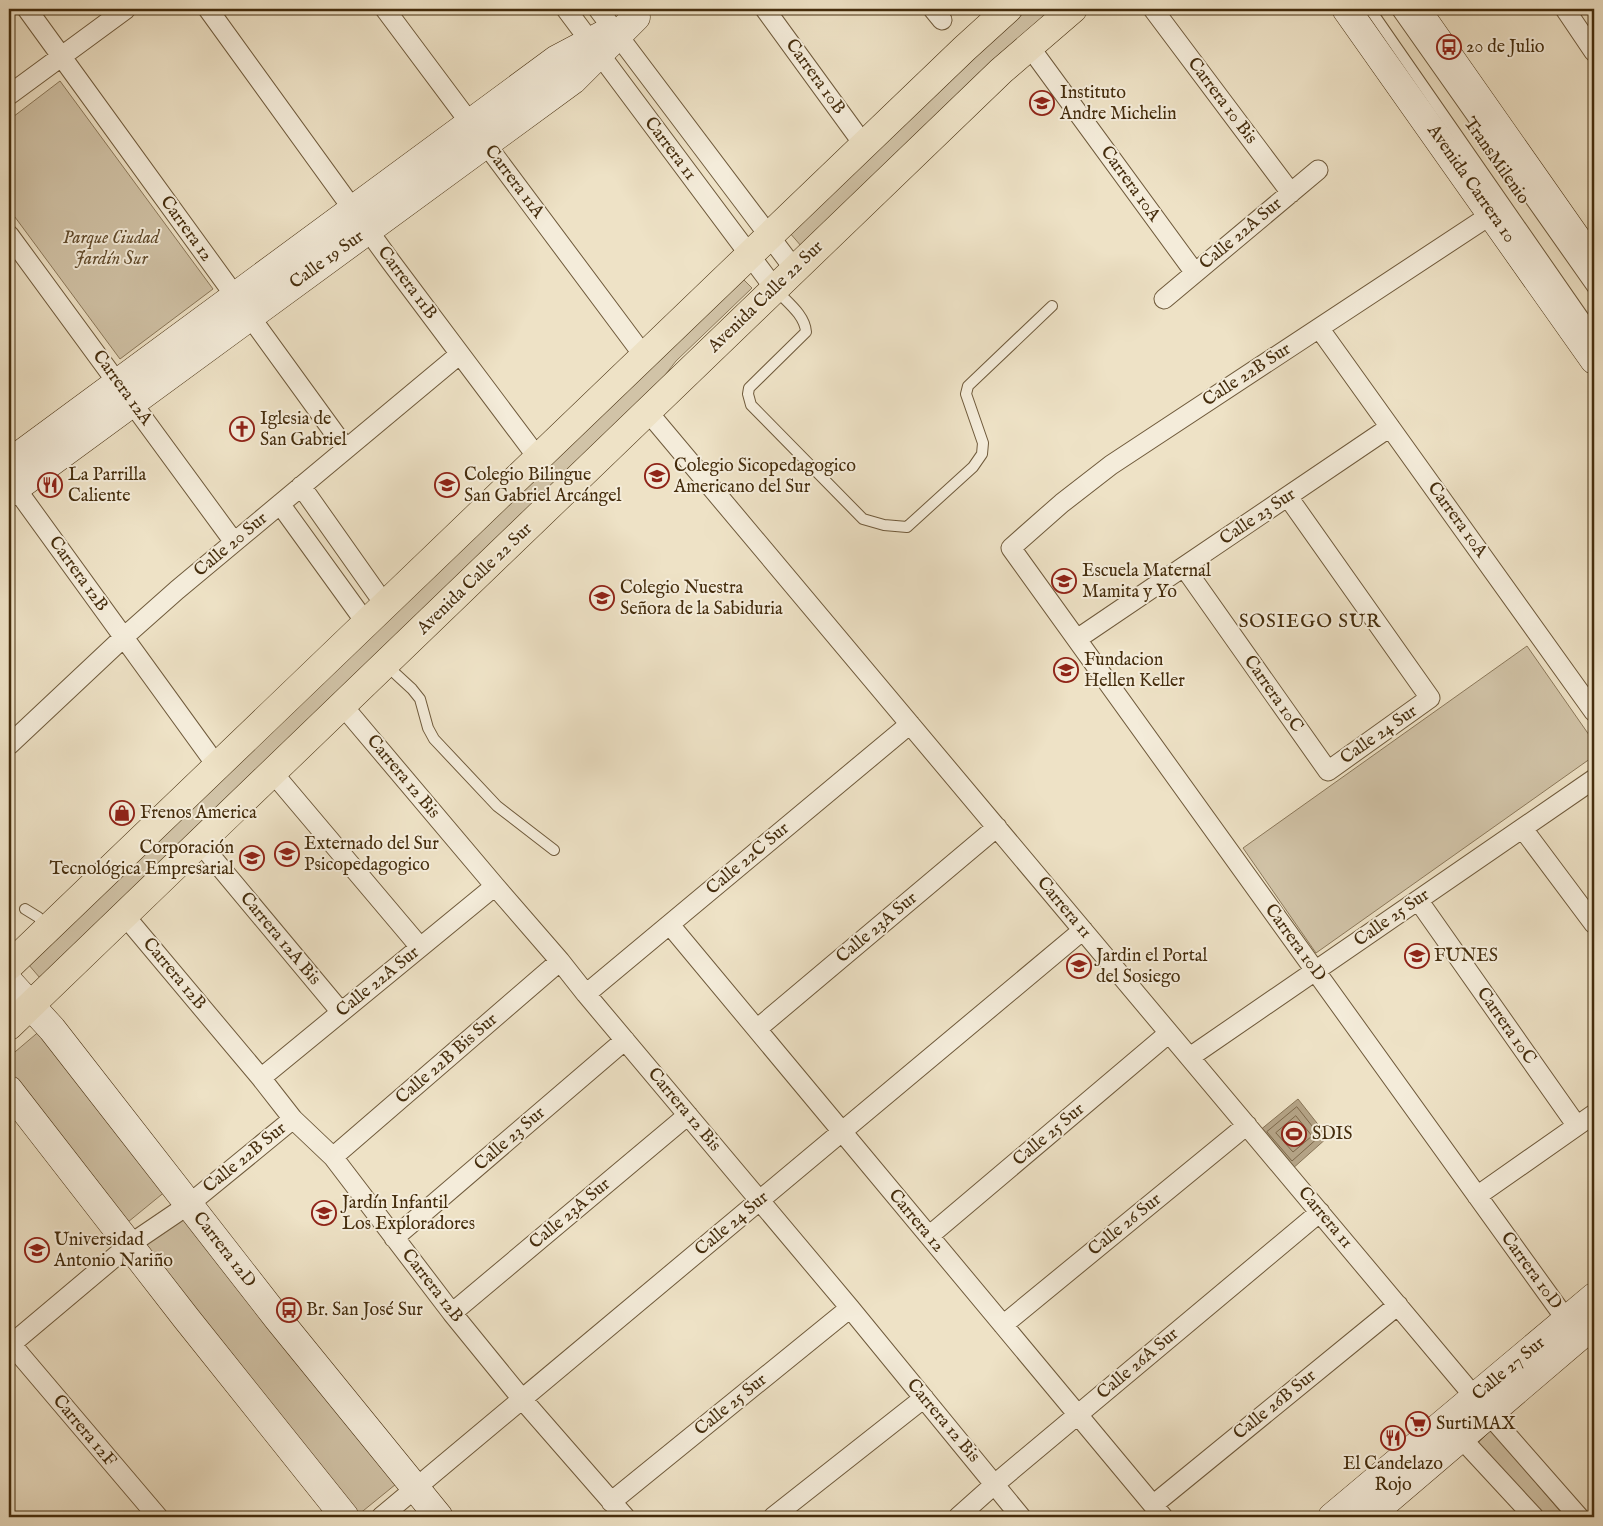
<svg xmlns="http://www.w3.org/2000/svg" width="1603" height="1526" font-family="'IM FELL English',serif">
  <rect width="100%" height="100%" fill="#eee2c6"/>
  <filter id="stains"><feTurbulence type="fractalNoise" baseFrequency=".004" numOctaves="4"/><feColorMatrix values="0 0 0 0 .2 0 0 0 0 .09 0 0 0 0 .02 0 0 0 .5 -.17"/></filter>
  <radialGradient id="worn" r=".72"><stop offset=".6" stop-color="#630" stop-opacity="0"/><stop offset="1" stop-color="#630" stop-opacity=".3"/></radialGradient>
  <path fill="#d1c3a7" stroke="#8b785a" d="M1029,9h27l-254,238 -13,-15 223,-209z
    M60,81l153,208 -93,70 -111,-150v-89z
    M742,278l10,10 -76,73 -17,22 -619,595 -12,-14z
    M1527,646l67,96v14l-278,197 -73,-105z
    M42,1029l130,157 -44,36 -119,-145v-20z
    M187,1214l214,266 -43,35 -223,-264z
    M1491,1430l74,87h-24l-64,-73z"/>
  <path fill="#b5a487" stroke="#887456" d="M1298,1099l30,38 -37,33 -32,-39z"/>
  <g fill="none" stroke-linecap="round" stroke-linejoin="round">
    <path stroke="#7d684a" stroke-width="1" d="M1297,1107l23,29 -28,25 -25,-29z
      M1296,1116l16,20 -19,16 -17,-19z"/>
    <defs>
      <path id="lane" d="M1370,9l224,323
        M1396,9l198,281
        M776,290c11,12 29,25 30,42l-57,56 -1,6 3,11 112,114 21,6 23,2 66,-60 9,-13 1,-11 -17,-49 2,-8 84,-80
        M386,665l26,24 8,10 8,29 6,11 63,67 57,44
        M25,909l13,8 9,11"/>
      <path id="street" d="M27,9l319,440
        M208,9l183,253 147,196
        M385,9l259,347
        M566,9l209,280
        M598,9l197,261
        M765,9l99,136
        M933,9l9,11
        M1153,9l138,184
        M1565,9l29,43
        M1029,46l166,227
        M9,95l117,-86
        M1492,214l-381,251 -49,38 -51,45 562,781
        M9,235l225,307
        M1164,299l154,-129
        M1319,328l275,384
        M648,412l845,1007 86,98
        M9,479l208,287
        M301,486l84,119
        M280,504l86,119
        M1184,567l144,204 102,-73 -142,-201
        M1077,639l313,-212
        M343,706l152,180 65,75 26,33 264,314 171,209
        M9,745l115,-108 53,-47 283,-236
        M273,773l147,174
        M1523,829l71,95
        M200,843l141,169
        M1418,900l159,226
        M125,916l136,162 32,41 40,38 119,156 70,86 103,118
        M670,925l493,592
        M586,994l324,-270
        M757,1029l240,-202
        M1190,1057l404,-278
        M261,1078l234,-192
        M333,1157l227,-196
        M1477,1196l117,-82
        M929,1236l240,-203
        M394,1238l231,-198
        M452,1313l236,-198
        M1003,1325l244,-200
        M11,1344l147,173
        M9,1346l120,-101 59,-40 105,-86
        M1461,1438l73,79
        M611,1502l239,-194
        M1153,1505l245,-200
        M381,1517l702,-587
        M773,1517l151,-119
        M958,1517l37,-33 325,-272"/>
      <path id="secondary" d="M1346,9l248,351
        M1416,9l178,254
        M9,463l548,-404 51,-27
        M9,493l564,-413 63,-63
        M9,982l43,47 226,290 161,198
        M9,1090l177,228 159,199
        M1332,1517l262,-220
        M1368,1517l226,-193"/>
      <path id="primary" d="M9,966l955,-917 44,-40
        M9,1026l992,-955 72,-62"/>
    </defs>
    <use href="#lane" stroke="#6f5a3b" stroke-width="12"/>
    <use href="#street" stroke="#6f5a3b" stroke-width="21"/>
    <use href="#secondary" stroke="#452d0d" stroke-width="29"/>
    <use href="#primary" stroke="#452d0d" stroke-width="29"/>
    <use href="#lane" stroke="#f4ecda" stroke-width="10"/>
    <use href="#street" stroke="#f4ecda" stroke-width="19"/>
    <use href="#secondary" stroke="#f4ecda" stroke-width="28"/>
    <use href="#primary" stroke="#eee2c6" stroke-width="28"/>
  </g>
  <defs>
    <symbol id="bus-ring" viewBox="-11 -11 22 22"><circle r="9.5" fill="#f4ecda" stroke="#8f2418" stroke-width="1.5"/><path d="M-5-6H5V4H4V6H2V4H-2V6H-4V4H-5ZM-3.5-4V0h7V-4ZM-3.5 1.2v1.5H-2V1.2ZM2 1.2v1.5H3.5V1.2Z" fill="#8f2418"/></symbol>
    <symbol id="university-ring" viewBox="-11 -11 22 22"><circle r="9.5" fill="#f4ecda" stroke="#8f2418" stroke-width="1.5"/><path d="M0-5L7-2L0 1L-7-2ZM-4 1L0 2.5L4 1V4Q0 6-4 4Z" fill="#8f2418"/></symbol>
    <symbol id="church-ring" viewBox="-11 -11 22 22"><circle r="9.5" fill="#f4ecda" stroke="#8f2418" stroke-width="1.5"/><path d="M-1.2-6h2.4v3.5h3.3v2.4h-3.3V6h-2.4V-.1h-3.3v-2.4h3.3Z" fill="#8f2418"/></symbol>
    <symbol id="school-ring" viewBox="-11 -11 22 22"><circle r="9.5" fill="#f4ecda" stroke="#8f2418" stroke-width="1.5"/><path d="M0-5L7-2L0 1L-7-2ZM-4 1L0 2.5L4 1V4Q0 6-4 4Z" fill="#8f2418"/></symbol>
    <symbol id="restaurant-ring" viewBox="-11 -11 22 22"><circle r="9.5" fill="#f4ecda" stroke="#8f2418" stroke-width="1.5"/><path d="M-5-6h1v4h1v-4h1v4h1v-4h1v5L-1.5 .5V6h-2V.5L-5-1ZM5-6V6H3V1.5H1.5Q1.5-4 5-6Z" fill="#8f2418"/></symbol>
    <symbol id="shop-ring" viewBox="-11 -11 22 22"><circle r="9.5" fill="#f4ecda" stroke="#8f2418" stroke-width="1.5"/><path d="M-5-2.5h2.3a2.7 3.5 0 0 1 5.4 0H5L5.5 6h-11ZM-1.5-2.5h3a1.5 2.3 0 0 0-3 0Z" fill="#8f2418"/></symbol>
    <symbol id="stadium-ring" viewBox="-11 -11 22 22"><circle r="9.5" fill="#f4ecda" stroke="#8f2418" stroke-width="1.5"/><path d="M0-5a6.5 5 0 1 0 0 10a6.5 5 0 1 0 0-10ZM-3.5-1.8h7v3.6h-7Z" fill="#8f2418"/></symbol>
    <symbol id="supermarket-ring" viewBox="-11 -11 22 22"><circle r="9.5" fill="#f4ecda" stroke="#8f2418" stroke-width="1.5"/><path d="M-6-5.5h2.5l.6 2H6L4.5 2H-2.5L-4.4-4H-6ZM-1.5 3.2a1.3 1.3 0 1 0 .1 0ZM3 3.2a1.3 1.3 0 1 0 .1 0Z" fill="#8f2418"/></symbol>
  </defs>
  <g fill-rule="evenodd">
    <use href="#bus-ring" x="1435" y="33" width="28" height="28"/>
    <use href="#university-ring" x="1028" y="89" width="28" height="28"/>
    <use href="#church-ring" x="228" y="415" width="28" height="28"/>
    <use href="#school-ring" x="643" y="462" width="28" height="28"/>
    <use href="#restaurant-ring" x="36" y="471" width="28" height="28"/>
    <use href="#school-ring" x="433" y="471" width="28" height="28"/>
    <use href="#school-ring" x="1050" y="567" width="28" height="28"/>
    <use href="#school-ring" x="588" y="584" width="28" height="28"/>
    <use href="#school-ring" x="1052" y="656" width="28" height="28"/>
    <use href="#shop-ring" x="108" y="799" width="28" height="28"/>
    <use href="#university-ring" x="273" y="840" width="28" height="28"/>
    <use href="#university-ring" x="238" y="844" width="28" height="28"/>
    <use href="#school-ring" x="1403" y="942" width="28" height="28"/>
    <use href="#school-ring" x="1065" y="952" width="28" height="28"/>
    <use href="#stadium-ring" x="1280" y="1120" width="28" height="28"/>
    <use href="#school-ring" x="310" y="1199" width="28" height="28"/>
    <use href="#university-ring" x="23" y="1236" width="28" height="28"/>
    <use href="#bus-ring" x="275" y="1296" width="28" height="28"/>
    <use href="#supermarket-ring" x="1404" y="1410" width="28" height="28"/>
    <use href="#restaurant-ring" x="1379" y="1424" width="28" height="28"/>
  </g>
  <g text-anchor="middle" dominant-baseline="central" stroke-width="4" stroke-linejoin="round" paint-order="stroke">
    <g font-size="18" fill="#452d0d" stroke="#f4ecda" text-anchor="start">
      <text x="1466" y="47">20 de Julio</text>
      <text x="1060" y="93">Instituto<tspan x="1060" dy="21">Andre Michelin</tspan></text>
      <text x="260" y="419">Iglesia de<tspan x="260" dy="21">San Gabriel</tspan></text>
      <text x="674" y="466">Colegio Sicopedagogico<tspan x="674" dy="21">Americano del Sur</tspan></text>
      <text x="68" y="475">La Parrilla<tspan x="68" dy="21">Caliente</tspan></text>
      <text x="464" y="475">Colegio Bilingue<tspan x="464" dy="21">San Gabriel Arcángel</tspan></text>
      <text x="1082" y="571">Escuela Maternal<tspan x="1082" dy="21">Mamita y Yo</tspan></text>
      <text x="620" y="588">Colegio Nuestra<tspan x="620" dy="21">Señora de la Sabiduria</tspan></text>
      <text x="1084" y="660">Fundacion<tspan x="1084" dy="21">Hellen Keller</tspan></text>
      <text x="140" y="813">Frenos America</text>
      <text x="304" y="844">Externado del Sur<tspan x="304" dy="21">Psicopedagogico</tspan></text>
      <text x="234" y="848" text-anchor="end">Corporación<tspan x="234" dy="21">Tecnológica Empresarial</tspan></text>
      <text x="1096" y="956">Jardin el Portal<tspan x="1096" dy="21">del Sosiego</tspan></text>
      <text x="1434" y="956">FUNES</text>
      <text x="1312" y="1134">SDIS</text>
      <text x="342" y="1203">Jardín Infantil<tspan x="342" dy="21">Los Exploradores</tspan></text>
      <text x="54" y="1240">Universidad<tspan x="54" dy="21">Antonio Nariño</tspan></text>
      <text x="306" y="1310">Br. San José Sur</text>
      <text x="1436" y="1424">SurtiMAX</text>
      <text x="1393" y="1464" text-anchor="middle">El Candelazo<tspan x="1393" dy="21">Rojo</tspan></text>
    </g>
    <g font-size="18" fill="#452d0d" stroke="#f4ecda">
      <text transform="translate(815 77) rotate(54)">Carrera 10B</text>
      <text transform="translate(1222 101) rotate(53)">Carrera 10 Bis</text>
      <text transform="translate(670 149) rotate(53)">Carrera 11</text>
      <text transform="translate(1496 161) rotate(55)">TransMilenio</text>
      <text transform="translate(514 182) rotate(53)">Carrera 11A</text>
      <text transform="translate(1130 184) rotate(54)">Carrera 10A</text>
      <text transform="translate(1471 184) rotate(55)">Avenida Carrera 10</text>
      <text transform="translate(186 229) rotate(54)">Carrera 12</text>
      <text transform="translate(1241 234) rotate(-40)">Calle 22A Sur</text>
      <text transform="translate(327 260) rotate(-36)">Calle 19 Sur</text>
      <text transform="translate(407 283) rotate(53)">Carrera 11B</text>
      <text transform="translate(766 297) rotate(-44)">Avenida Calle 22 Sur</text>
      <text transform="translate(1247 375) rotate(-33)">Calle 22B Sur</text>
      <text transform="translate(122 388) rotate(54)">Carrera 12A</text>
      <text transform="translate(1258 517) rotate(-34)">Calle 23 Sur</text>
      <text transform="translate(1457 520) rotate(54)">Carrera 10A</text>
      <text transform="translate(231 545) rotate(-40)">Calle 20 Sur</text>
      <text transform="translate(78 574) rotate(54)">Carrera 12B</text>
      <text transform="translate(475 579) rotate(-44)">Avenida Calle 22 Sur</text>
      <text transform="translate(1273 694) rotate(55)">Carrera 10C</text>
      <text transform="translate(1379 735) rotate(-35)">Calle 24 Sur</text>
      <text transform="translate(403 777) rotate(50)">Carrera 12 Bis</text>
      <text transform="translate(748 859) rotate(-40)">Calle 22C Sur</text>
      <text transform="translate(1064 908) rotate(50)">Carrera 11</text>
      <text transform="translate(1392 918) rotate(-35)">Calle 25 Sur</text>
      <text transform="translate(877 928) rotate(-40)">Calle 23A Sur</text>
      <text transform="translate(280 939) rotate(50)">Carrera 12A Bis</text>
      <text transform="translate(1295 943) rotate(54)">Carrera 10D</text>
      <text transform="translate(174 974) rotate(50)">Carrera 12B</text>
      <text transform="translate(378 982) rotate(-39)">Calle 22A Sur</text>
      <text transform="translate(1506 1026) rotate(55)">Carrera 10C</text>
      <text transform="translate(447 1059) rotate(-41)">Calle 22B Bis Sur</text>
      <text transform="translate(684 1110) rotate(50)">Carrera 12 Bis</text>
      <text transform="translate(1049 1135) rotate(-40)">Calle 25 Sur</text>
      <text transform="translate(510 1139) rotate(-41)">Calle 23 Sur</text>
      <text transform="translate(245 1158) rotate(-39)">Calle 22B Sur</text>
      <text transform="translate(570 1214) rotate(-40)">Calle 23A Sur</text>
      <text transform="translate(1325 1218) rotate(50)">Carrera 11</text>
      <text transform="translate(916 1221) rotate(50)">Carrera 12</text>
      <text transform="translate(732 1224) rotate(-40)">Calle 24 Sur</text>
      <text transform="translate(1125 1225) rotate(-39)">Calle 26 Sur</text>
      <text transform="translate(224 1250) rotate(52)">Carrera 12D</text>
      <text transform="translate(1531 1271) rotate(54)">Carrera 10D</text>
      <text transform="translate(432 1286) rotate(52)">Carrera 12B</text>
      <text transform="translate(1138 1364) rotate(-40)">Calle 26A Sur</text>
      <text transform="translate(1509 1369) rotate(-40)">Calle 27 Sur</text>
      <text transform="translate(731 1405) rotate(-39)">Calle 25 Sur</text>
      <text transform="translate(1275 1405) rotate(-39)">Calle 26B Sur</text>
      <text transform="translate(943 1421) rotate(50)">Carrera 12 Bis</text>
      <text transform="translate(84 1431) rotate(50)">Carrera 12F</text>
    </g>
    <g font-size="18" font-style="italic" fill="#614b2c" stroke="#f4ecda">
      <text x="111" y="238">Parque Ciudad<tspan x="111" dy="21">Jardín Sur</tspan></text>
    </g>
    <g font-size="19" letter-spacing="1" fill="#452d0d" stroke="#f4ecda">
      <text x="1310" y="622">SOSIEGO SUR</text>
    </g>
  </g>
  <rect width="1603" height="1526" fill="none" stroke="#eee2c6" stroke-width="30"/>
  <rect x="10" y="10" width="1583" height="1506" fill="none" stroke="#452d0d" stroke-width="2.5"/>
  <rect x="15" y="15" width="1573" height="1496" fill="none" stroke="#452d0d"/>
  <rect width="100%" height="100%" filter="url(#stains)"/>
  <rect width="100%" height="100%" fill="url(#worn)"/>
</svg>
